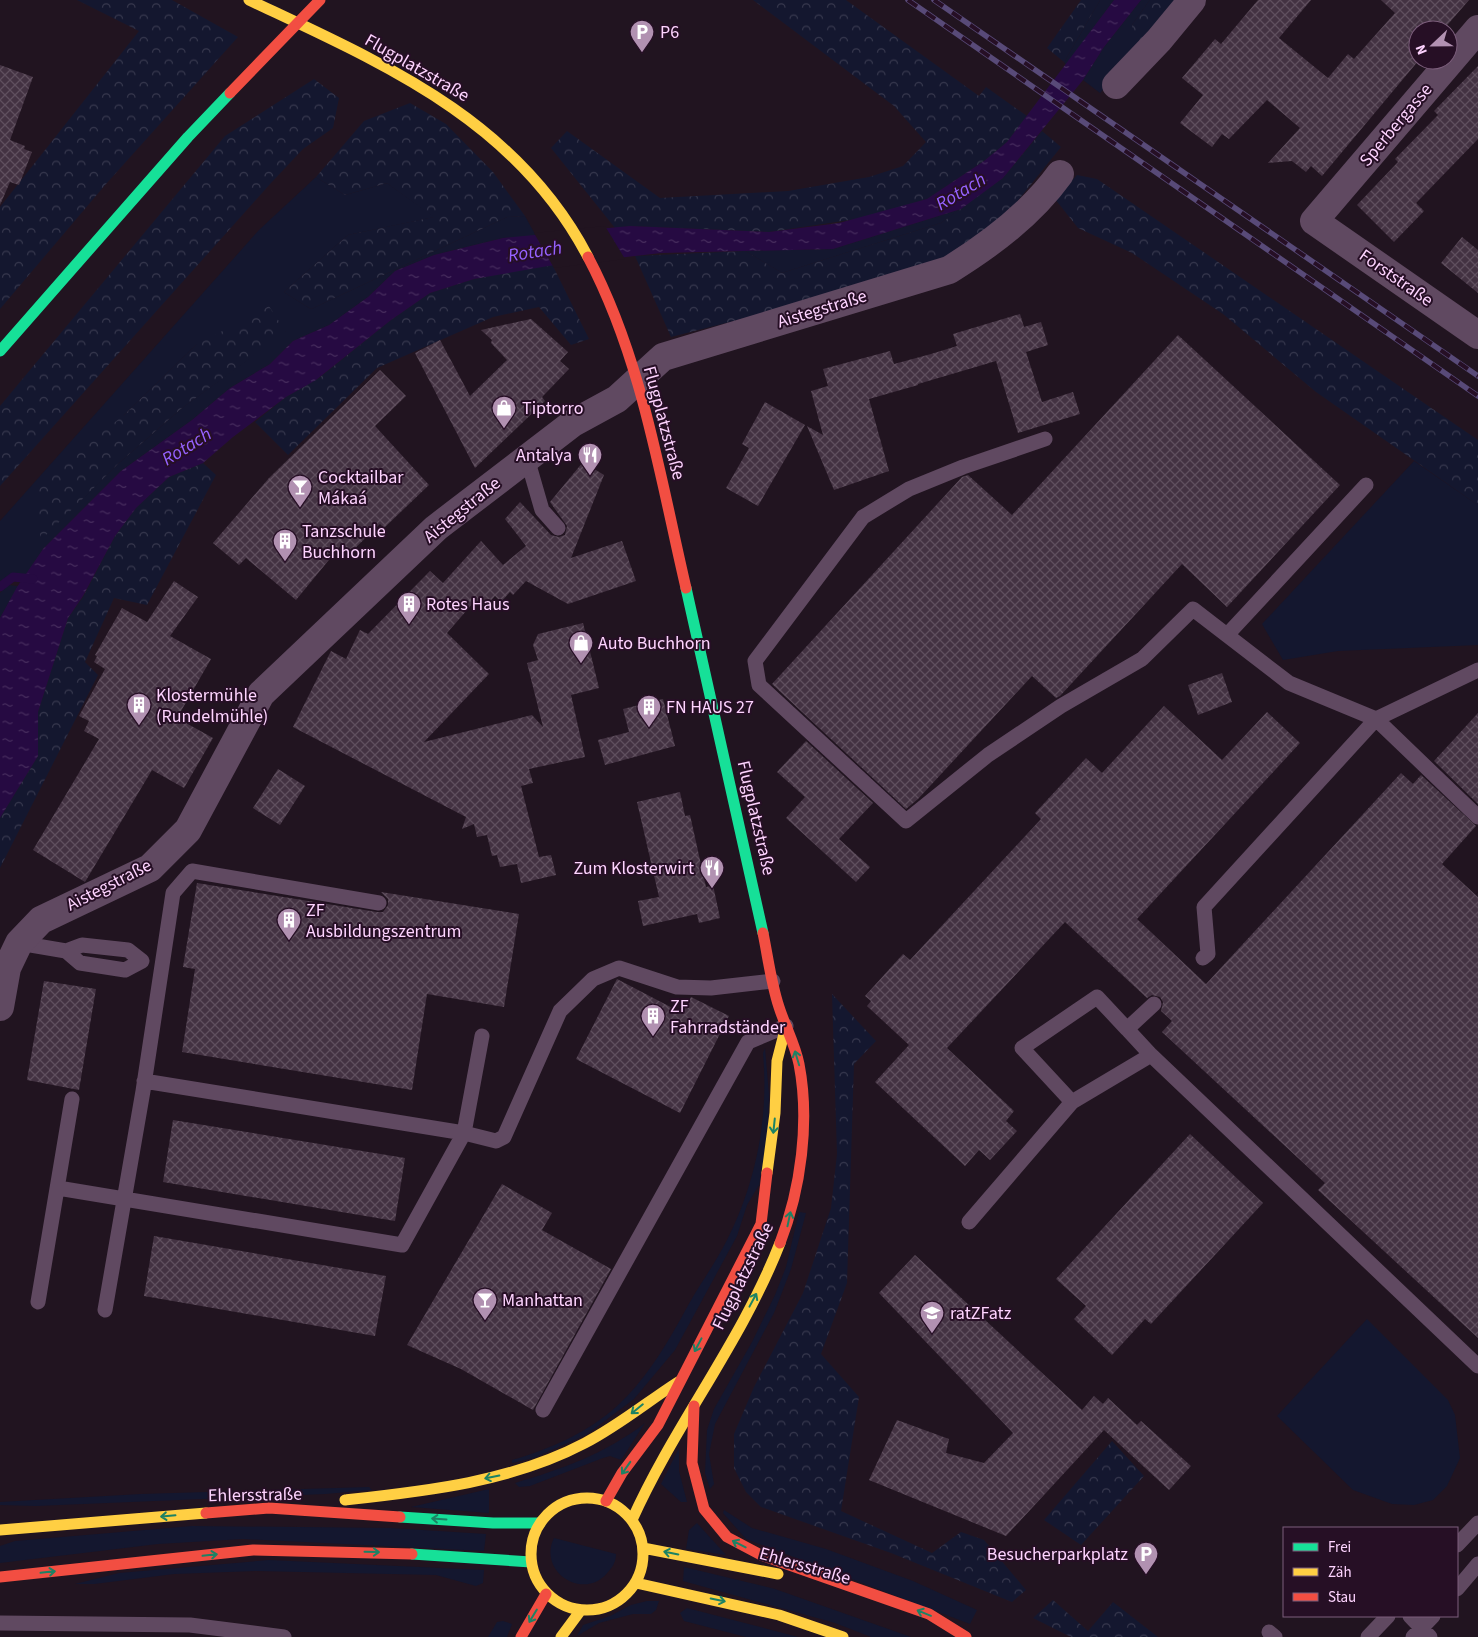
<svg xmlns="http://www.w3.org/2000/svg" width="1478" height="1637" font-family="'Source Sans 3',sans-serif">
  <defs>
    <pattern id="forest-crowns" width="20" height="18" patternUnits="userSpaceOnUse" patternTransform="scale(1.25)"><rect width="20" height="18" fill="#14172f"/><path d="M2 6a3 3 0 1 1 6 0M12 15a3 3 0 1 1 6 0" fill="none" stroke="#37384e"/></pattern>
    <pattern id="water-ripples" width="26" height="14" patternUnits="userSpaceOnUse" patternTransform="scale(1.25)"><rect width="26" height="14" fill="#260a42"/><path d="M2 4q2-2 4 0t4 0M15 11q2-2 4 0t4 0" fill="none" stroke="#472d5e"/></pattern>
    <pattern id="building-cross-hatch" width="8" height="8" patternUnits="userSpaceOnUse" patternTransform="scale(1.25)"><rect width="8" height="8" fill="#433242"/><path d="M0 0l8 8M0 8l8-8" fill="none" stroke="#5f4f5e"/></pattern>
  </defs>
  <rect width="100%" height="100%" fill="#211420"/>
  <path fill="#14172f" fill-rule="evenodd" d="M1100,0h14l-48,65 -2,-3z
    M1141,0h9l-18,25 14,19 -46,49 -17,-13 21,-33z
    M316,177l29,18 42,-12 48,34 -87,18 -64,57 27,17 196,-92 18,-1 11,20 -33,2 -69,17 -39,16 -27,26 -39,28 -36,16 -23,23 -40,24 -38,32 -71,51 -78,78 -18,27 -9,-3 -16,8v-60l259,-291zM286,331l-104,77 -62,54 -79,77 83,-124 72,-70z
    M961,209l-20,14 -159,50 -37,-22 88,-2z
    M1414,461l64,44v140l-140,6 -55,9 -21,-36z
    M8,585l10,1 -18,32v-25z
    M765,1048l4,47 -1,38 -9,52 -12,20 -10,31 -62,114 -41,49 -48,36 -52,23 -22,5v-3c38,-11 75,-27 104,-53 33,-30 53,-67 74,-105 12,-21 26,-40 37,-62 29,-57 42,-123 36,-187z
    M799,1212l7,1 -15,56 -17,44 -59,111 -6,30 5,30 -4,5 -5,-16 2,-43 7,-21 38,-67 23,-47 11,-28z
    M1367,1319l81,81 7,15 5,43 -13,28 -14,14 -19,5 -22,-1 -39,-14 -76,-74z
    M645,1423l-24,37 -11,-4 -7,2 -73,28 -11,1 -4,-4c47,-14 90,-29 130,-60z
    M679,1448v23l8,31h-6l-20,-18z
    M369,1487l3,3 -47,4 -289,12 -36,-1v-3l141,-8z
    M489,1489v24l-78,-6z
    M724,1510l28,18 74,21 87,32 64,29 -7,14 -224,-85 -23,-26z
    M697,1523l29,32 -40,-6 3,-19z
    M192,1526l199,2 95,6 -2,17 -241,-12 -85,5 -158,19v-17l15,-5z
    M554,1538l62,16c0,7 -3,13 -8,18 -23,30 -71,0 -54,-34z
    M269,1560l215,10 -1,13 -7,3 -40,-11 -180,-4 -82,3 -80,10h-19l44,-11z
    M684,1567l91,22 136,48h-40l-36,-14 -152,-42z
    M647,1601h12l-3,9 -5,4h-18l-34,9 -22,13 6,-11 27,-9 21,-11z
    M687,1608l111,29h-52l-62,-16 -4,-8z
    M503,1621l9,3 -5,13h-19l9,-15z"/>
  <path fill="url(#forest-crowns)" d="M77,0h95l66,37 -132,147 -106,125v-102l139,-176z
    M753,0h93l133,96 7,-9 41,29 -20,26 -23,19 -57,38 -64,19 -94,14 -139,-6 -15,2 -64,-80 16,-17 93,67 128,-7 81,-14 34,-11 23,-24 -32,-36z
    M1081,0h19l-36,62 -17,-14z
    M1150,0h33l-37,44 -13,-5 -1,-14z
    M314,79l25,19 -6,30 -30,21 -32,34 -271,303v-80l225,-270z
    M410,103l36,21 47,48 32,44 -18,1 -196,92 -27,-17 64,-57 86,-18 -47,-34 -42,12 -29,-18 48,-56z
    M1042,131l19,16 -73,91 -60,31 -88,25 -169,43 -36,-81 110,-5 37,22 159,-50 62,-45z
    M1077,175l20,4 381,261v65l-162,-113 -93,-78 -91,-61 -54,-25 -23,-29z
    M552,264l37,75 -18,6 -32,-38 -46,10 -116,51 -89,87 -33,-33 31,-25 33,-19 72,-58 39,-27 44,-14z
    M269,306l17,26 -104,76 -62,54 -79,78 -5,-32 5,-28 83,-65 72,-70z
    M203,463l13,12 -69,130 -33,-7 -29,64 13,13 -98,193v-50l38,-62v-44l30,-94 15,-21 32,-61 21,-28 33,-31z
    M832,994l44,47 -22,23 -7,219 -26,71 38,43 -18,114 91,42 29,-21 23,8 42,50 -14,12 -121,-49 -130,-46 -15,-15 -12,-24v-34l20,-47 49,-94 28,-85 6,-54z
    M1112,1441l32,35 -63,69 -37,-25z
    M1053,1600l35,31 25,-29 45,35h-87l-38,-19z"/>
  <path fill="url(#water-ripples)" d="M1114,0h27l-37,47 -21,33 -80,98 -42,31 -128,40 -172,4 -113,13 -74,13 -44,14 -39,27 -75,60 -30,17 -53,40 -30,26 -34,14 -33,31 -21,28 -32,60 -15,22 -30,94v44l-38,62v-200l17,-31 26,-38 78,-78 71,-51 38,-32 40,-24 23,-23 36,-16 39,-28 27,-26 39,-16 69,-17 127,-12 139,6 70,-9 88,-24 57,-38 23,-19z"/>
  <path fill="#211420" d="M605,226l20,33 -71,9 -20,-35z"/>
  <g fill="none" stroke-linecap="round" stroke-linejoin="round">
    <path stroke="#260a42" stroke-width="9" d="M0,587l13,-10 20,2"/>
  </g>
  <path fill="url(#building-cross-hatch)" d="M1258,0h53l-32,38 49,40 20,-24 6,5 41,-46 -14,-13h88l-26,30h-25l1,30 -97,116 -11,-10 -5,6 -14,-11 -24,2 32,-35 -33,-28 -38,39 -7,-5 -10,13 -32,-24 23,-28 -21,-17 33,-39 6,5z
    M0,65l33,12 -23,63 15,6 -1,3 8,3 -13,33 -9,-3 -10,23z
    M1478,66v73l-62,64 8,8 -30,31 -37,-37 41,-43 -3,-3 43,-44 -4,-4z
    M1462,237l16,13v43l-37,-30z
    M1020,314l4,13 17,-5 7,23 -22,7 16,50 31,-10 7,22 -62,19 -22,-72 -78,23v1l-49,14 20,72 -55,19 -27,-64 16,9 -12,-44 17,-5 -5,-17 67,-18 4,13 37,-10 26,-8 -4,-12z
    M531,319l37,33 -8,9 9,8 -27,28 3,4 -70,67 -60,-115 25,-13 30,56 37,-36 -16,-17 1,-3 -11,-10z
    M1178,335l162,150 -113,122 -45,-43 -122,132 -4,2 -24,-22 -114,123 -12,10 -134,-125 190,-207 6,-2 44,40z
    M380,370l26,26 -31,30 54,59 -45,43 -4,-4 -30,29 -8,-9 -46,56 -50,-42 -7,7 -26,-22 56,-65z
    M765,402l40,23 -47,81 -32,-18 23,-40 -7,-4z
    M583,462l21,13 -33,83 51,-17 14,40 -68,23 -42,-23 -13,14 -3,-3 -9,10 -6,-6 -12,14 -9,-8 -27,31 42,41 -65,68 108,-27 11,12 -16,-64 11,-3 -5,-15 5,-11 45,-11 16,65 -28,7 14,62 -56,12 4,14 -12,3 18,71 12,-2 5,20 -35,8 -4,-19 -17,3 -3,-12 -5,1 -5,-21 -10,2 -3,-13 -12,5 4,-12 -173,-90 38,-76 15,8 14,-29 8,4 62,-63 13,12 38,-42 22,24 23,-19 -21,-27 15,-17 31,33 8,2 6,-2 2,-9 -17,-24z
    M174,581l24,16 -28,39 41,23 -34,59 36,20 -29,50 -32,-18 -67,112 -52,-32 66,-111 -15,-8 5,-10 -10,-5 26,-47 -11,-7 3,-6 -2,-1 27,-47 25,14z
    M1222,673l10,29 -34,13 -10,-30z
    M663,699l12,47 -70,19 -7,-25 31,-8 -6,-23z
    M1164,706l58,54 45,-48 33,31 -163,176 69,65 195,-211 12,11 8,-9 55,51 -34,38 36,33v441l-160,-148 7,-7 -163,-151 10,-11 -11,-10 2,-9 -3,-5 -8,-2 -5,3 -82,-76 -118,126 67,63 -8,10 11,10 -27,29 -11,-10 -14,16 -90,-84 34,-37 -42,-39 4,-5 -6,-5 38,-42 7,6 131,-141 -6,-6 51,-55 16,15z
    M1478,713v91l-44,-43z
    M806,741l67,62 -34,36 31,28 -14,15 -70,-64 19,-21 -28,-25z
    M278,769l27,17 -25,39 -27,-17z
    M680,792l5,24 5,-1 16,72 7,-2 7,33 -21,5 -2,-9 -54,12 -5,-25 21,-4 -22,-95z
    M197,883l180,29h6l5,-7v-6l-7,-7 138,22 -15,93 -77,-13 -15,96 -230,-38 13,-83 -12,-2z
    M617,979l65,34 9,-16 38,19 -49,97 -104,-54z
    M44,981l52,8 -17,101 -52,-10z
    M173,1120l232,38 -10,63 -232,-39z
    M1190,1134l73,69 -112,121 -6,-5 -33,36 -38,-36 12,-13 -30,-27z
    M502,1184l50,29 -10,17 69,39 -78,141 -72,-41 -54,-24z
    M154,1236l232,40 -11,60 -231,-40z
    M915,1255l167,155 12,-14 9,8 5,-6 29,27 4,-4 50,45 -22,24 -65,-60 -98,106 -137,-56 28,-60 52,19 -3,14 38,10 29,-30 -134,-140z"/>
  <g fill="none" stroke-linecap="round" stroke-linejoin="round">
    <path stroke="#604961" stroke-width="15" d="M1045,439l-82,28 -54,22 -46,28 -108,144 4,24 147,136 82,-66 73,-49 81,-47 51,-50 96,74 87,36 102,98
      M527,458l15,52 16,18
      M1227,635l139,-150
      M19,943l47,8
      M82,945l46,5 14,11 -17,9 -45,-7 -14,-12z
      M1203,958l5,-4 -4,-47 172,-188 102,-49
      M1154,1004l-27,25 24,26 327,311
      M144,1081l320,52 32,8 8,-4 56,-126 33,-32 26,-11 58,19 34,1 62,-7
      M1072,1102l-50,-54 75,-51 30,32
      M58,1188l344,57 62,-112 18,-97
      M969,1222l103,-120 79,-47
      M38,1302l34,-203
      M105,1310l38,-219 30,-198 19,-22 187,32
      M543,1410l205,-368 38,-16
      M1457,1545l21,-22
      M1457,1589l21,-25
      M1410,1616l20,21
      M0,1623l190,2 94,12
      M1269,1632l6,5
      M1368,1637l20,-21
      M1413,1637l20,-21"/>
    <path stroke="#604961" stroke-width="28" d="M1478,29l-164,192 164,114
      M1116,85l43,-45 33,-40
      M0,1007l7,-39 12,-25 22,-23 109,-52 38,-38 73,-136 175,-166 137,-105 44,-24 46,-42 286,-87c42,-26 82,-56 111,-96"/>
    <path stroke="#16e098" stroke-width="11" d="M0,351l188,-214 42,-44
      M686,588l77,345
      M400,1517l93,6h47
      M412,1554l119,8"/>
    <path stroke="#ffcf43" stroke-width="11" d="M249,0c133,63 267,119 339,257
      M767,1173l8,-60 2,-52 9,-35
      M531 1554a56 56 0 1 1 112 0a56 56 0 1 1-112 0Z
      M345,1500c82,-9 166,-18 240,-57 33,-17 62,-41 93,-61
      M632,1520c43,-96 110,-179 148,-277
      M0,1530l206,-17
      M643,1548l135,26
      M636,1583l143,32 64,22
      M561,1637l20,-27"/>
    <path stroke="#f24e42" stroke-width="11" d="M230,93l90,-93
      M588,257c54,102 72,220 98,331
      M763,933c5,24 8,50 16,74 6,19 16,37 20,57 11,57 2,125 -19,179
      M694,1406l-2,57 12,46 23,28 34,18 168,59 37,23
      M606,1501l16,-28 36,-48 103,-201 6,-51
      M206,1513l63,-5 131,9
      M0,1577l253,-27 159,4
      M521,1637l25,-43"/>
    <defs>
      <path id="rail" d="M908,0l570,396
        M934,0l544,376"/>
    </defs>
    <use href="#rail" stroke="#584a78" stroke-width="5.5"/>
    <use href="#rail" stroke="#260f25" stroke-width="4" stroke-dasharray="11" stroke-linecap="butt"/>
  </g>
  <defs><path id="oneway-shaft" d="M-6 0H5M1.5-3L5.5 0L1.5 3" fill="none" stroke-width="1.6" stroke-linecap="round" stroke-linejoin="round" transform="scale(1.25)"/></defs>
  <g stroke="#1d8264">
    <use href="#oneway-shaft" transform="translate(797 1058) rotate(-107)"/>
    <use href="#oneway-shaft" transform="translate(774 1126) rotate(96)"/>
    <use href="#oneway-shaft" transform="translate(789 1219) rotate(-78)"/>
    <use href="#oneway-shaft" transform="translate(753 1300) rotate(-62)"/>
    <use href="#oneway-shaft" transform="translate(698 1345) rotate(118)"/>
    <use href="#oneway-shaft" transform="translate(637 1409) rotate(141)"/>
    <use href="#oneway-shaft" transform="translate(626 1468) rotate(125)"/>
    <use href="#oneway-shaft" transform="translate(492 1477) rotate(169)"/>
    <use href="#oneway-shaft" transform="translate(168 1516) rotate(175)"/>
    <use href="#oneway-shaft" transform="translate(439 1519) rotate(-176)"/>
    <use href="#oneway-shaft" transform="translate(739 1544) rotate(-153)"/>
    <use href="#oneway-shaft" transform="translate(372 1552) rotate(1)"/>
    <use href="#oneway-shaft" transform="translate(671 1553) rotate(-169)"/>
    <use href="#oneway-shaft" transform="translate(210 1555) rotate(-6)"/>
    <use href="#oneway-shaft" transform="translate(48 1572) rotate(-6)"/>
    <use href="#oneway-shaft" transform="translate(718 1600) rotate(12)"/>
    <use href="#oneway-shaft" transform="translate(924 1613) rotate(-158)"/>
    <use href="#oneway-shaft" transform="translate(533 1616) rotate(121)"/>
  </g>
  <defs>
    <symbol id="parking-pin" viewBox="-11 -11 22 30"><path d="M0 17L-7.5 6A9.5 9.5 0 1 1 7.5 6Z" fill="#b191b1" stroke="#260f25"/><path d="M-3.5-5.5H1a3.5 3.5 0 0 1 0 7H-1V5.5H-3.5ZM-1-3.4V-.6H.8a1.4 1.4 0 0 0 0-2.8Z" fill="#fff"/></symbol>
    <symbol id="shop-pin" viewBox="-11 -11 22 30"><path d="M0 17L-7.5 6A9.5 9.5 0 1 1 7.5 6Z" fill="#b191b1" stroke="#260f25"/><path d="M-5-2.5h2.3a2.7 3.5 0 0 1 5.4 0H5L5.5 6h-11ZM-1.5-2.5h3a1.5 2.3 0 0 0-3 0Z" fill="#fff"/></symbol>
    <symbol id="restaurant-pin" viewBox="-11 -11 22 30"><path d="M0 17L-7.5 6A9.5 9.5 0 1 1 7.5 6Z" fill="#b191b1" stroke="#260f25"/><path d="M-5-6h1v4h1v-4h1v4h1v-4h1v5L-1.5 .5V6h-2V.5L-5-1ZM5-6V6H3V1.5H1.5Q1.5-4 5-6Z" fill="#fff"/></symbol>
    <symbol id="bar-pin" viewBox="-11 -11 22 30"><path d="M0 17L-7.5 6A9.5 9.5 0 1 1 7.5 6Z" fill="#b191b1" stroke="#260f25"/><path d="M-6-5H6L.8 .8V4.5H3.5V6h-7V4.5H-.8V.8Z" fill="#fff"/></symbol>
    <symbol id="building-pin" viewBox="-11 -11 22 30"><path d="M0 17L-7.5 6A9.5 9.5 0 1 1 7.5 6Z" fill="#b191b1" stroke="#260f25"/><path d="M-4-6H4V6H1V3H-1V6H-4ZM-2.5-4.3h1.7v1.8h-1.7ZM.8-4.3h1.7v1.8H.8ZM-2.5-1h1.7V.8h-1.7ZM.8-1h1.7V.8H.8Z" fill="#fff"/></symbol>
    <symbol id="school-pin" viewBox="-11 -11 22 30"><path d="M0 17L-7.5 6A9.5 9.5 0 1 1 7.5 6Z" fill="#b191b1" stroke="#260f25"/><path d="M0-5L7-2L0 1L-7-2ZM-4 1L0 2.5L4 1V4Q0 6-4 4Z" fill="#fff"/></symbol>
  </defs>
  <g fill-rule="evenodd">
    <use href="#parking-pin" x="628" y="18" width="28" height="38"/>
    <use href="#shop-pin" x="490" y="394" width="28" height="38"/>
    <use href="#restaurant-pin" x="576" y="441" width="28" height="38"/>
    <use href="#bar-pin" x="286" y="473" width="28" height="38"/>
    <use href="#building-pin" x="271" y="527" width="28" height="38"/>
    <use href="#building-pin" x="395" y="590" width="28" height="38"/>
    <use href="#shop-pin" x="567" y="629" width="28" height="38"/>
    <use href="#building-pin" x="125" y="691" width="28" height="38"/>
    <use href="#building-pin" x="635" y="693" width="28" height="38"/>
    <use href="#restaurant-pin" x="698" y="854" width="28" height="38"/>
    <use href="#building-pin" x="275" y="906" width="28" height="38"/>
    <use href="#building-pin" x="639" y="1002" width="28" height="38"/>
    <use href="#bar-pin" x="471" y="1286" width="28" height="38"/>
    <use href="#school-pin" x="918" y="1299" width="28" height="38"/>
    <use href="#parking-pin" x="1132" y="1540" width="28" height="38"/>
  </g>
  <g text-anchor="middle" dominant-baseline="central" stroke-width="4" stroke-linejoin="round" paint-order="stroke">
    <g font-size="18" fill="#fed4ff" stroke="#260f25" text-anchor="start">
      <text x="660" y="32">P6</text>
      <text x="522" y="408">Tiptorro</text>
      <text x="572" y="455" text-anchor="end">Antalya</text>
      <text x="318" y="477">Cocktailbar<tspan x="318" dy="21">Mákaá</tspan></text>
      <text x="302" y="531">Tanzschule<tspan x="302" dy="21">Buchhorn</tspan></text>
      <text x="426" y="604">Rotes Haus</text>
      <text x="598" y="643">Auto Buchhorn</text>
      <text x="156" y="695">Klostermühle<tspan x="156" dy="21">(Rundelmühle)</tspan></text>
      <text x="666" y="707">FN HAUS 27</text>
      <text x="694" y="868" text-anchor="end">Zum Klosterwirt</text>
      <text x="306" y="910">ZF<tspan x="306" dy="21">Ausbildungszentrum</tspan></text>
      <text x="670" y="1006">ZF<tspan x="670" dy="21">Fahrradständer</tspan></text>
      <text x="502" y="1300">Manhattan</text>
      <text x="950" y="1313">ratZFatz</text>
      <text x="1128" y="1554" text-anchor="end">Besucherparkplatz</text>
    </g>
    <g font-size="18" fill="#fed4ff" stroke="#260f25">
      <text transform="translate(417 68) rotate(30)">Flugplatzstraße</text>
      <text transform="translate(1396 125) rotate(-50)">Sperbergasse</text>
      <text transform="translate(1396 278) rotate(35)">Forststraße</text>
      <text transform="translate(822 309) rotate(-17)">Aistegstraße</text>
      <text transform="translate(664 423) rotate(75)">Flugplatzstraße</text>
      <text transform="translate(462 510) rotate(-39)">Aistegstraße</text>
      <text transform="translate(756 818) rotate(77)">Flugplatzstraße</text>
      <text transform="translate(109 885) rotate(-27)">Aistegstraße</text>
      <text transform="translate(743 1276) rotate(-64)">Flugplatzstraße</text>
      <text transform="translate(255 1495) rotate(-1)">Ehlersstraße</text>
      <text transform="translate(805 1566) rotate(16)">Ehlersstraße</text>
    </g>
    <g font-size="19" font-style="italic" fill="#9662ff" stroke="#260f25">
      <text transform="translate(961 192) rotate(-31)">Rotach</text>
      <text transform="translate(535 252) rotate(-9)">Rotach</text>
      <text transform="translate(187 447) rotate(-32)">Rotach</text>
    </g>
  </g>
  <rect x="1283" y="1527" width="175" height="90" fill="#260f25" stroke="#7c5e7c"/>
  <rect x="1293" y="1543" width="25" height="8" fill="#16e098" stroke="#7c5e7c"/>
  <text x="1328" y="1552" font-size="15" fill="#fed4ff">Frei</text>
  <rect x="1293" y="1568" width="25" height="8" fill="#ffcf43" stroke="#7c5e7c"/>
  <text x="1328" y="1577" font-size="15" fill="#fed4ff">Zäh</text>
  <rect x="1293" y="1593" width="25" height="8" fill="#f24e42" stroke="#7c5e7c"/>
  <text x="1328" y="1602" font-size="15" fill="#fed4ff">Stau</text>
  <g transform="translate(1433 45) rotate(248)"><circle r="24" fill="#260f25" stroke="#7c5e7c"/>
  <path d="M0-4L9 19L0 12L-9 19Z" fill="#b191b1"/>
  <text y="-8" font-size="14" font-weight="bold" text-anchor="middle" fill="#fed4ff">N</text>
  </g>
</svg>
